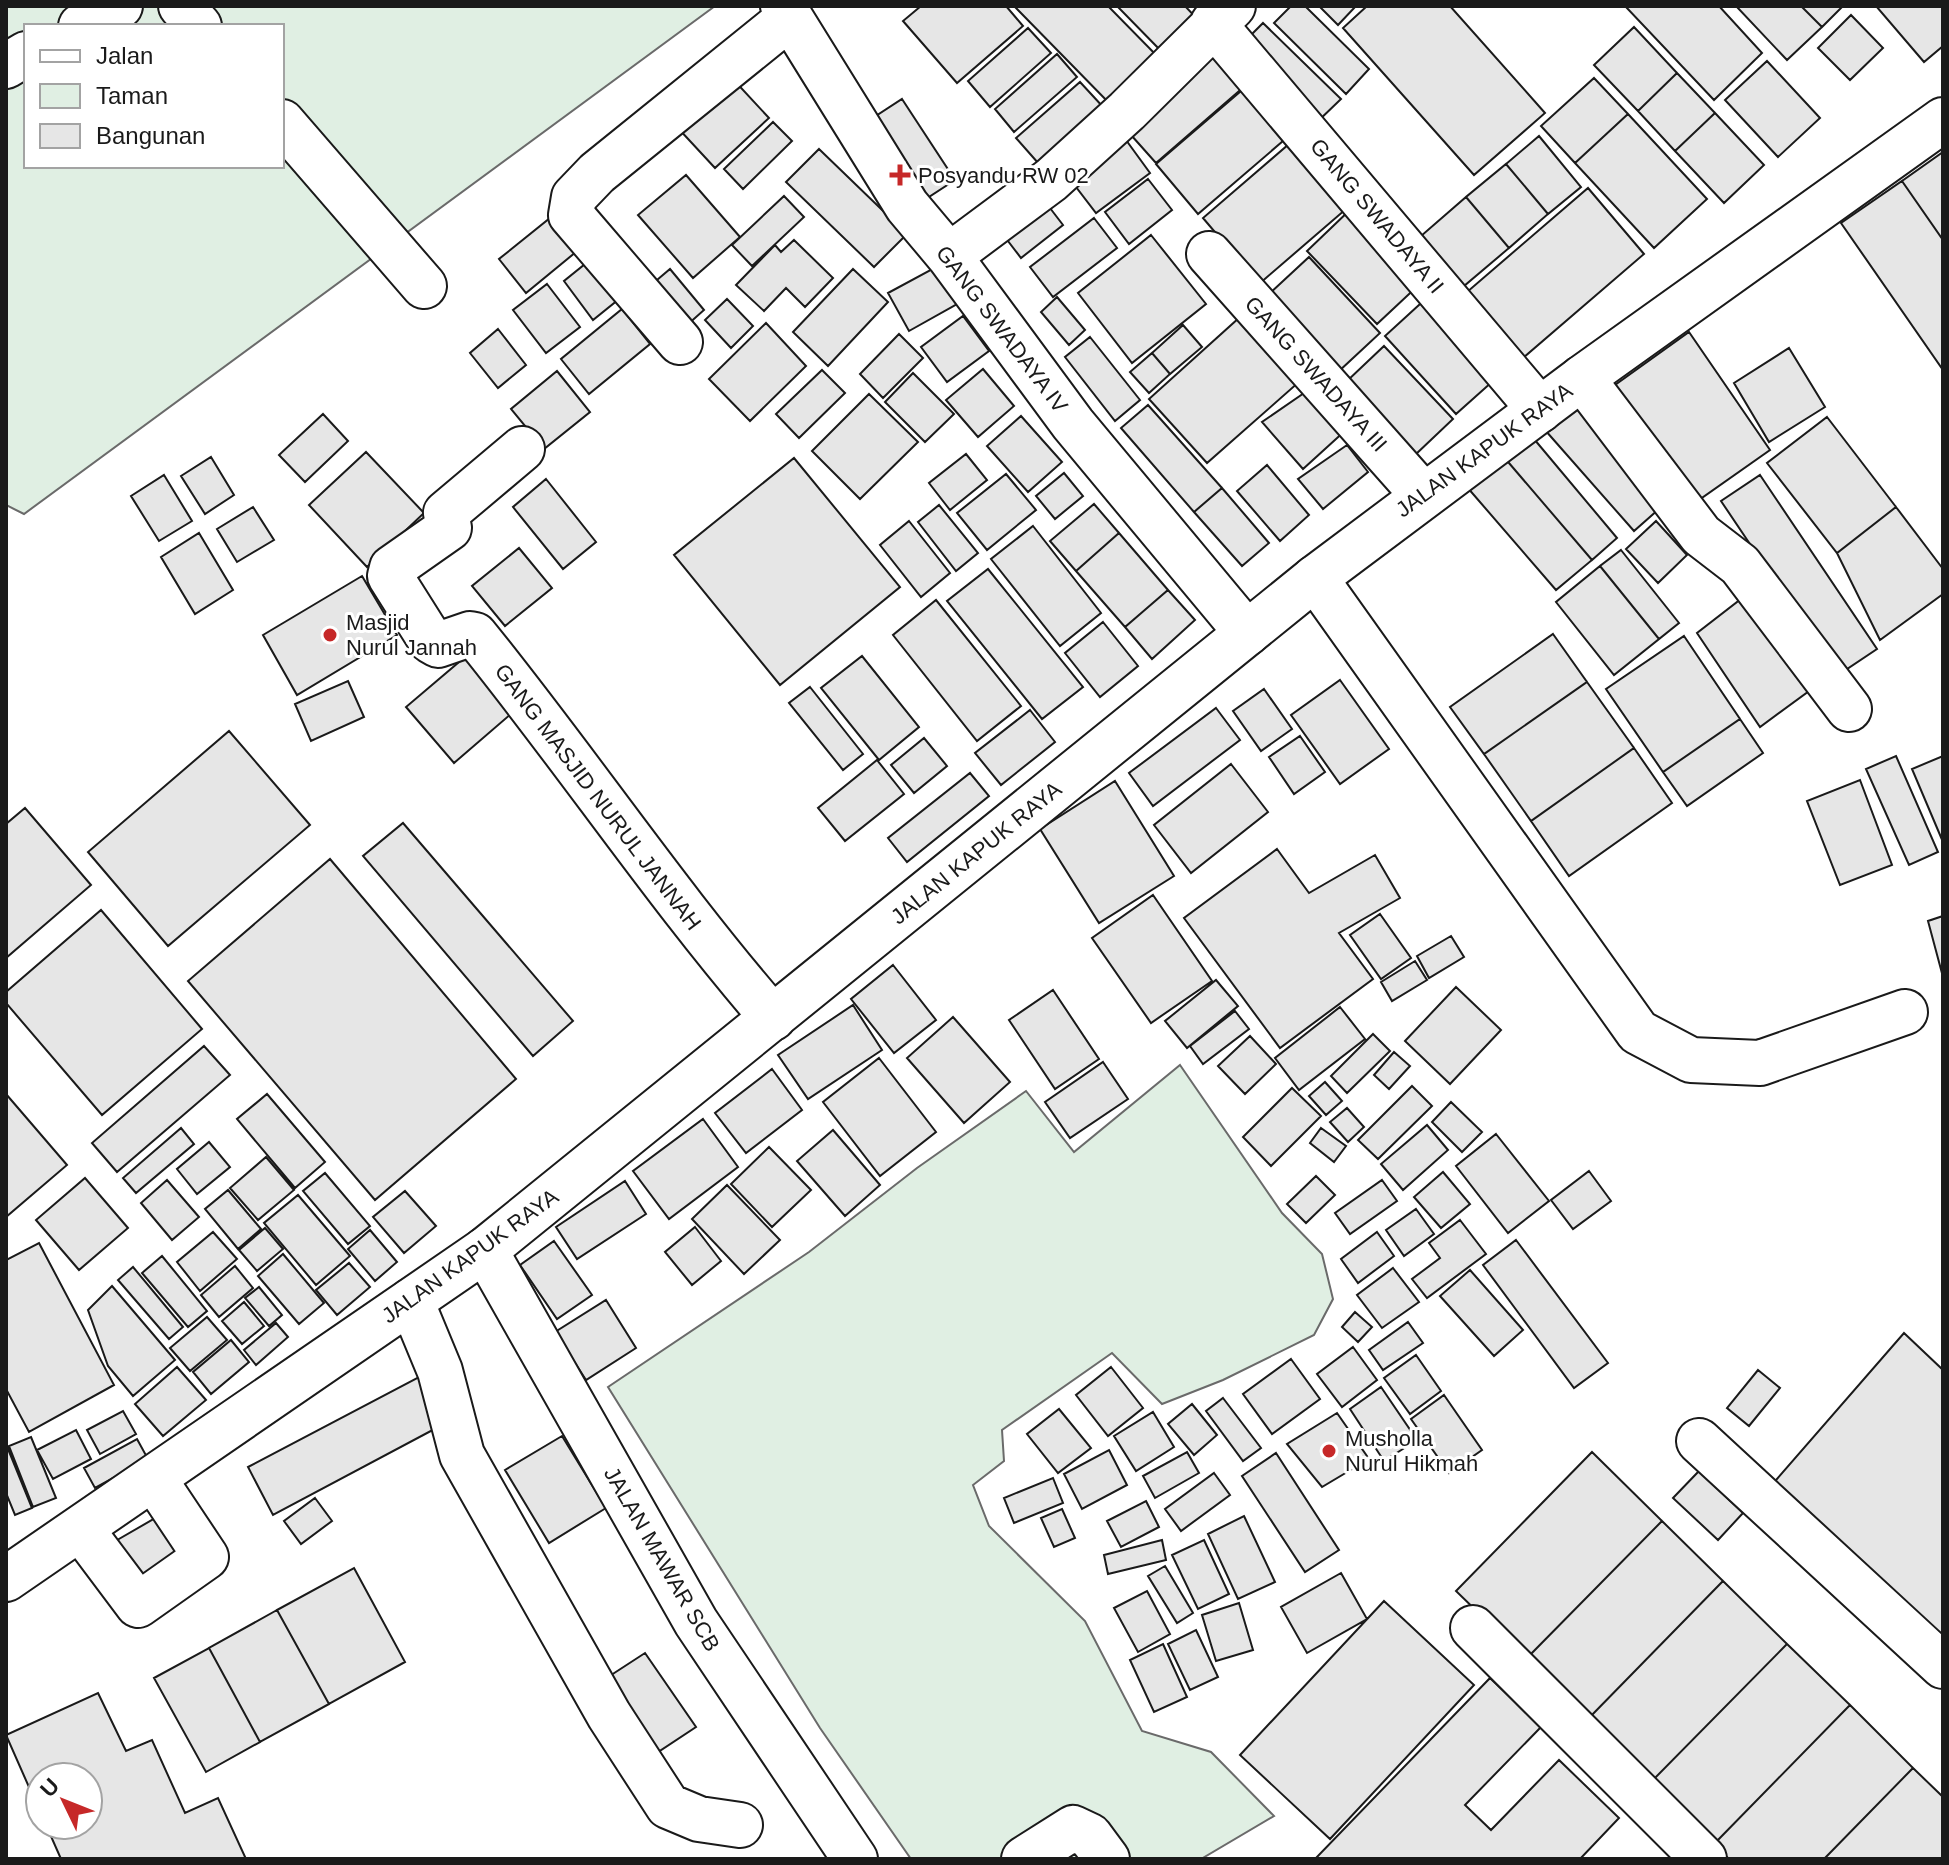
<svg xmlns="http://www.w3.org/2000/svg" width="1949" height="1865" font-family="Arial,sans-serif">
  <rect width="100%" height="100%" fill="#fff"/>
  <path fill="#e0efe3" stroke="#6a6a6a" stroke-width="2" fill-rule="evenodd" d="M6,6h709l-691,508 -18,-9zM26,26h256v140h-256z
    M1180,1065l102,148 40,41 11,45 -19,36 -91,45 -61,24 -50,-51 -110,77 2,31 -31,24 16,41 96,95 57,110 69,21 63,64 -73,43h-290l-91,-131 -212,-341 201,-135 108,-84 109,-77 48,61z"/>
  <path fill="#e6e6e6" stroke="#1a1a1a" stroke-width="2" d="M921,6h85l17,20 -66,57 -54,-62z
    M1014,6h94l54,55 -48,47z
    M1117,6h68l15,16 -35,33z
    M1291,6h14l64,63 -23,25 -72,-71z
    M1319,6h37l-18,19z
    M1367,6h83l95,107 -71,62 -131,-147z
    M1625,6h94l43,47 -48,47z
    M1736,6h65l21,21 -35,33z
    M1801,6h42l-21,21z
    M1876,6h67v40l-19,16z
    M1851,15l32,33 -33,32 -32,-32z
    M1263,23l78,76 -26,25 -77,-76z
    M1634,27l43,46 -39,38 -44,-46z
    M1028,28l23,25 -61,54 -22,-26z
    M1214,47l32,38 -90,78 -33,-37z
    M1057,54l20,23 -63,55 -19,-23z
    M1767,61l53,57 -42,39 -53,-57z
    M1677,73l38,40 -40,38 -37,-40z
    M731,77l38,41 -54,50 -38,-41z
    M1594,78l34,36 -53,49 -34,-37z
    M1255,79l42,50 -99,85 -42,-50z
    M1080,82l24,26 -65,56 -23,-26z
    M902,99l53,81 -40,26 -53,-81z
    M1715,113l49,52 -40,38 -49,-52z
    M1628,114l79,85 -53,49 -79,-85z
    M773,122l19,19 -49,48 -19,-20z
    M1118,129l32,44 -54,40 -33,-43z
    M1539,136l42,51 -33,27 -42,-50z
    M1296,138l57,65 -94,81 -56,-66z
    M819,149l88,85 -33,33 -88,-85z
    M1943,152v88l-41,-59z
    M1506,164l42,50 -39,34 -43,-51z
    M686,175l54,62 -47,41 -55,-63z
    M1148,179l24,31 -43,34 -24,-32z
    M1902,181l41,59v130l-102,-147z
    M1588,188l56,66 -121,104 -56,-66z
    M1040,195l23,30 -42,33 -23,-30z
    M784,196l20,21 -52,49 -20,-21z
    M1466,197l43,51 -45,38 -43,-50z
    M1353,207l70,74 -46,43 -70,-73z
    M555,214l27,33 -56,46 -27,-34z
    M1094,218l23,30 -64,49 -23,-30z
    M1151,235l55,69 -74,59 -54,-70z
    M794,240l39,38 -28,29 -19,-19 -22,23 -28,-26 39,-40 6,7z
    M595,256l29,39 -31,25 -29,-39z
    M1309,257l71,76 -42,39 -71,-76z
    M936,267l21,37 -48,27 -21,-38z
    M670,269l34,41 -18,16 -35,-41z
    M853,269l35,33 -60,64 -35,-34z
    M547,284l33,43 -34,26 -33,-43z
    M1431,294l71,79 -46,41 -71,-78z
    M1057,297l28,33 -16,15 -28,-33z
    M727,299l26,27 -22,22 -26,-28z
    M1250,308l58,66 -101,89 -58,-64z
    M622,309l28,35 -61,50 -28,-35z
    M963,316l26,35 -42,31 -26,-35z
    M766,323l40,43 -56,55 -41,-42z
    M1183,325l19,22 -32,27 -18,-21z
    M498,329l28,36 -28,23 -28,-35z
    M1689,332l81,118 -74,52 -81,-117z
    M899,334l24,24 -40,40 -23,-24z
    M1090,337l50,63 -25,21 -50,-64z
    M1384,346l69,73 -38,36 -68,-74z
    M1789,348l36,59 -56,35 -35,-59z
    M1152,353l18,21 -21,19 -19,-21z
    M983,369l31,37 -36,31 -32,-37z
    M822,370l23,23 -46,45 -23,-24z
    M557,371l33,41 -46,37 -33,-40z
    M913,373l41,41 -29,28 -40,-40z
    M1307,391l40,38 -44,40 -41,-47z
    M869,394l49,48 -58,57 -48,-48z
    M1579,400l89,101 -34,30 -89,-101z
    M1148,405l74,83 -28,24 -73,-84z
    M323,414l25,27 -43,41 -26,-27z
    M1021,416l41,46 -34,30 -41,-46z
    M1827,417l69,90 -59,46 -70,-90z
    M1529,433l88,105 -25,22 -89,-104z
    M1347,445l21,27 -45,37 -25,-30z
    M366,452l58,61 -57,54 -58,-62z
    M966,454l21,26 -37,30 -21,-27z
    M1503,456l89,104 -36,30 -89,-103z
    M211,457l23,38 -29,19 -24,-38z
    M794,458l106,129 -120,98 -106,-130z
    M1267,465l42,50 -29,26 -43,-50z
    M1064,473l19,23 -28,23 -19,-23z
    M1006,474l30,36 -49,40 -30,-37z
    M164,475l28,46 -33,20 -28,-45z
    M1760,475l117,174 -39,26 -117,-174z
    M546,479l50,63 -33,27 -50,-62z
    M1222,488l47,55 -27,23 -48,-54z
    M1094,504l25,29 -43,38 -26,-30z
    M939,505l39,48 -22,18 -38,-49z
    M253,507l21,33 -37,22 -20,-33z
    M1896,507l47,62v25l-63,46 -43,-87z
    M909,521l41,52 -29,24 -41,-52z
    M1656,521l31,34 -29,28 -32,-34z
    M1033,526l68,87 -41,33 -69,-87z
    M199,533l34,57 -38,24 -34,-57z
    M1119,533l49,57 -43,37 -49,-56z
    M519,548l33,40 -47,38 -33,-40z
    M1621,550l58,73 -20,16 -59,-73z
    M1600,566l59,73 -45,36 -58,-73z
    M988,569l95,118 -41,32 -95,-118z
    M362,576l35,59 -100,60 -34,-60z
    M1168,590l27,30 -43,39 -27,-32z
    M1750,592l70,91 -60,44 -63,-94z
    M936,600l85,106 -44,35 -84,-106z
    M1103,622l35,44 -38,31 -35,-44z
    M1553,634l34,48 -103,72 -34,-47z
    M1684,636l56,83 -77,53 -57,-83z
    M862,656l57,71 -40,33 -58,-72z
    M465,657l47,56 -58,50 -48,-56z
    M1340,680l49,69 -49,35 -49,-69z
    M348,681l16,36 -53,24 -16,-37z
    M1587,682l47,66 -103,73 -47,-67z
    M810,687l53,67 -20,16 -54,-67z
    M1264,689l28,40 -31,22 -28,-40z
    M1216,708l24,32 -87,66 -24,-33z
    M1030,710l25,32 -54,43 -26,-32z
    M1740,719l23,34 -76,53 -24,-34z
    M229,731l81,94 -142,121 -80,-94z
    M1300,736l25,36 -31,22 -25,-37z
    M924,738l23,28 -33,27 -23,-28z
    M1634,748l38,55 -103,73 -38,-55z
    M1896,756l42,96 -29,13 -43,-96z
    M1943,756v86l-31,-73z
    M877,760l27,34 -59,47 -27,-33z
    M1231,764l37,48 -77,61 -37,-48z
    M970,773l19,23 -82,66 -19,-24z
    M1860,780l32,85 -52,20 -33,-84z
    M1115,781l59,95 -75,47 -59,-94z
    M25,808l66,77 -85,73v-134z
    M403,823l170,198 -40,35 -170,-200z
    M1277,849l32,44 66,-38 25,43 -61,35 34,46 -93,69 -96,-130z
    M330,859l186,220 -141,121 -187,-219z
    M1153,895l59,86 -61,42 -59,-85z
    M101,910l101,119 -100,86 -96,-112v-11z
    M1380,914l31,44 -30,21 -31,-44z
    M1943,916v61l-15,-56z
    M1451,936l13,21 -35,21 -12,-22z
    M1415,961l12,19 -35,21 -11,-19z
    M893,965l43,55 -42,33 -43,-54z
    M1216,980l22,26 -51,42 -22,-27z
    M1456,987l45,43 -51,54 -45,-43z
    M1053,990l46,69 -44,30 -46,-69z
    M853,1005l29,45 -74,49 -30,-44z
    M1340,1007l25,32 -66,51 -24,-32z
    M1235,1011l14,18 -46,35 -13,-18z
    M953,1017l57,65 -46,41 -57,-65z
    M1373,1034l17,17 -43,42 -16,-17z
    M1250,1036l26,28 -31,30 -27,-28z
    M204,1046l26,29 -113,97 -25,-29z
    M1394,1052l16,14 -21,23 -15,-14z
    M879,1058l57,74 -56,44 -57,-74z
    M1103,1062l25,37 -58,39 -25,-36z
    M772,1069l30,41 -56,43 -31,-40z
    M1325,1082l17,19 -16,14 -17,-19z
    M1412,1086l20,20 -54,53 -20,-19z
    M1292,1088l29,28 -50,50 -28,-29z
    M6,1094l61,71 -61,52z
    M267,1094l58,68 -30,26 -58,-69z
    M1451,1102l31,30 -20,20 -30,-30z
    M1347,1108l17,19 -16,15 -18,-20z
    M703,1119l35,48 -69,52 -36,-48z
    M1427,1125l21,25 -45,40 -22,-26z
    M181,1128l13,16 -58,49 -13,-15z
    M1321,1128l25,18 -12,16 -24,-19z
    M833,1130l47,55 -35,31 -48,-55z
    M1496,1134l53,67 -41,32 -52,-67z
    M209,1142l21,25 -33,27 -20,-25z
    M769,1147l42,43 -39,37 -41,-43z
    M266,1157l28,33 -36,30 -28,-32z
    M1589,1171l22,30 -38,28 -22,-29z
    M1443,1172l27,32 -29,24 -27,-31z
    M325,1173l45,53 -22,18 -45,-53z
    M1316,1176l19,19 -29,28 -19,-19z
    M85,1178l43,50 -49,42 -43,-50z
    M167,1180l32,37 -27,23 -31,-37z
    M1382,1180l15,21 -47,33 -15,-21z
    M625,1181l21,33 -69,45 -21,-32z
    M727,1185l53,55 -36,34 -52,-55z
    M228,1190l33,39 -23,20 -33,-40z
    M405,1191l31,35 -32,27 -31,-36z
    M298,1195l52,61 -34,29 -52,-62z
    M1416,1209l18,25 -30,22 -18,-26z
    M1460,1220l26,34 -59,44 -15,-19 28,-21 -11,-15z
    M695,1227l26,34 -29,24 -27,-33z
    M265,1228l18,21 -26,22 -18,-21z
    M370,1230l27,32 -22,19 -27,-32z
    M213,1232l24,27 -37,32 -23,-29z
    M1377,1232l17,24 -36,27 -17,-24z
    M1516,1240l92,123 -34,25 -91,-123z
    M554,1241l38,54 -35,24 -37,-54z
    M39,1243l75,142 -85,47 -23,-43v-129z
    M283,1254l41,49 -25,21 -41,-48z
    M162,1256l45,55 -19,16 -46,-54z
    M349,1263l21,24 -33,28 -21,-25z
    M235,1266l18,22 -34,29 -18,-22z
    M133,1267l50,60 -14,12 -51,-59z
    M1393,1268l26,34 -37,26 -25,-33z
    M1470,1270l53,60 -29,26 -54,-60z
    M112,1286l63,74 -42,36 -25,-30 -20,-56z
    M259,1287l23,28 -13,11 -24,-28z
    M606,1300l30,48 -50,32 -31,-48z
    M244,1302l20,24 -22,18 -20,-23z
    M1355,1312l17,15 -14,15 -16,-15z
    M207,1317l20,23 -37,31 -20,-23z
    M1408,1322l15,21 -40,27 -14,-20z
    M276,1323l12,14 -32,28 -12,-15z
    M1904,1333l39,37v276l-173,-159z
    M231,1340l18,22 -38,32 -18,-22z
    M1353,1347l24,33 -35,27 -25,-33z
    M1416,1355l25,36 -31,23 -26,-36z
    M1291,1359l29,40 -48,35 -29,-40z
    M177,1367l29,33 -43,36 -28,-32z
    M1111,1367l32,41 -35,28 -32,-41z
    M1758,1370l22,18 -31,38 -22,-18z
    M419,1377l25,47 -171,91 -25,-48z
    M1381,1387l36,53 -33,21 -34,-52z
    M1444,1395l38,55 -33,23 -38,-54z
    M1223,1398l38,50 -18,13 -37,-50z
    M1192,1404l25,31 -23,20 -26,-31z
    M1059,1409l32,39 -33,25 -31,-39z
    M123,1411l13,23 -36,20 -13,-24z
    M1153,1412l21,35 -38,24 -22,-35z
    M1337,1413l32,46 -47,28 -35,-43z
    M76,1430l15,29 -38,20 -16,-29z
    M562,1436l44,72 -57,35 -44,-73z
    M31,1437l25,61 -23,9 -24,-61z
    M137,1439l11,20 -53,29 -11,-20z
    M6,1444l26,64 -17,7 -9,-22z
    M1109,1450l18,35 -45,24 -18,-35z
    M1187,1452l12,21 -44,25 -12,-22z
    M1592,1452l70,69 -136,138 -70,-68z
    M1276,1453l63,97 -34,22 -63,-96z
    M1699,1471l44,42 -25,27 -45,-42z
    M1214,1473l16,22 -49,36 -16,-22z
    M1053,1478l10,25 -49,20 -10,-25z
    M315,1498l17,23 -31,23 -17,-23z
    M1146,1501l13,26 -38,20 -14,-26z
    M1062,1509l13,29 -21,9 -13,-29z
    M164,1513l22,44 -47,33 -27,-47z
    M1244,1516l31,66 -37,17 -30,-65z
    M1662,1521l61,60 -136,139 -61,-61z
    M1162,1540l4,20 -58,14 -4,-19z
    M1204,1540l25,54 -31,15 -26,-54z
    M1165,1566l28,47 -16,10 -29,-47z
    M354,1568l51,94 -76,42 -52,-94z
    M1341,1573l26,46 -60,34 -26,-46z
    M1723,1581l64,63 -136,138 -64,-62z
    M1147,1591l23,43 -32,18 -24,-44z
    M1384,1601l90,84 -144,154 -90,-84z
    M1239,1603l14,47 -37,11 -14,-46z
    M277,1610l52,94 -69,38 -51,-94z
    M1196,1630l22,47 -28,13 -22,-46z
    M1163,1644l24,53 -33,15 -24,-52z
    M1787,1644l63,61 -136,139 -63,-62z
    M209,1648l51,94 -54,30 -52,-94z
    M645,1653l51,74 -44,29 -50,-75z
    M1490,1678l51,49 -76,78 26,25 68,-70 60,58 -39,41h-265z
    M98,1693l28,58 26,-11 33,73 33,-15 28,61h-185l-15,-34h42v-48h-48v35l-34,-77z
    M1850,1705l63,63 -89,91h-95l-15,-15z
    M1913,1768l30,29v62h-119z"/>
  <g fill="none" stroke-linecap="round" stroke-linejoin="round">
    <defs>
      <path id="minor" d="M181,6l18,20
        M783,6l124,200 42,50 124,168 174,209
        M1213,23l327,387
        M81,26l39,-20
        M6,66l20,-12
        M282,122l142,164
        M1209,254l214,241
        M949,256l102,-76 76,-69 106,-105
        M680,342l-109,-127 3,-18 23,-24 193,-156
        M1582,378l119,157 39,30 109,144
        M522,449l-76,64 3,15 -57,40 -2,8 41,65 7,4 32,-11 5,1c102,126 192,261 298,383
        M1315,578l323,454 53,28 69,3 145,-51
        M485,1250l211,372 159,237
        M411,1301l29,70 22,84 147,260 59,91 31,13 41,6
        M1699,1441l244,225
        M81,1529l57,76 68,-48 -52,-78
        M1473,1628l231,231
        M1024,1859l49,-31 17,8 17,23"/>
      <path id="major" d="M6,1579l479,-329 830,-672 267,-200 361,-258"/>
    </defs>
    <use href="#minor" stroke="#1a1a1a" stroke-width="48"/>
    <use href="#major" stroke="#1a1a1a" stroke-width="48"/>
    <use href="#minor" stroke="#fff" stroke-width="44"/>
    <use href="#major" stroke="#fff" stroke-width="44"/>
  </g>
  <g fill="#c62828" stroke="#fff" stroke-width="3">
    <path d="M896 163h8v8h8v8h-8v8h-8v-8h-8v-8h8z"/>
    <circle cx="330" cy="635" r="8"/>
    <circle cx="1329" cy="1451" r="8"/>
  </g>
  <g text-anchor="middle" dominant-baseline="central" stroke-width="6" stroke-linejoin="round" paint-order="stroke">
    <g font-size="22" fill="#1a1a1a" stroke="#fff" text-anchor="start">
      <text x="918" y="175">Posyandu RW 02</text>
      <text x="346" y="622">Masjid<tspan x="346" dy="25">Nurul Jannah</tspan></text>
      <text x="1345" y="1438">Musholla<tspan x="1345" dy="25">Nurul Hikmah</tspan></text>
    </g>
    <g font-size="22" fill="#1a1a1a" stroke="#fff">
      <text transform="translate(1377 216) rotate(50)">GANG SWADAYA II</text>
      <text transform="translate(1002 329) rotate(53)">GANG SWADAYA IV</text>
      <text transform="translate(1316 374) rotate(48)">GANG SWADAYA III</text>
      <text transform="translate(1484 450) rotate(-36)">JALAN KAPUK RAYA</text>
      <text transform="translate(598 797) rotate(53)">GANG MASJID NURUL JANNAH</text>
      <text transform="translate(976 853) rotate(-39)">JALAN KAPUK RAYA</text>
      <text transform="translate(470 1256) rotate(-36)">JALAN KAPUK RAYA</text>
      <text transform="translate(662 1559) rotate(60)">JALAN MAWAR SCB</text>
    </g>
  </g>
  <rect width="1949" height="1865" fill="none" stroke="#1a1a1a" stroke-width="16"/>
  <rect x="24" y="24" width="260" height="144" fill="#ffffff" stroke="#a3a3a3" stroke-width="2"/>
  <rect x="40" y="50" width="40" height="12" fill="#ffffff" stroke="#a3a3a3" stroke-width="2"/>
  <text x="96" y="64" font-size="24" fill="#1a1a1a">Jalan</text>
  <rect x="40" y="84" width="40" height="24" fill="#e0efe3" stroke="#a3a3a3" stroke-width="2"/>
  <text x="96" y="104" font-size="24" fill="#1a1a1a">Taman</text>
  <rect x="40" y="124" width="40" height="24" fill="#e6e6e6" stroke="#a3a3a3" stroke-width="2"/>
  <text x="96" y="144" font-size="24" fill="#1a1a1a">Bangunan</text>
  <g transform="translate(64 1801) rotate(313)"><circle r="38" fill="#ffffff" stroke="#a3a3a3" stroke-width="2"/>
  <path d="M0-6L14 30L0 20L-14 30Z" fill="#c62828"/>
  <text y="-12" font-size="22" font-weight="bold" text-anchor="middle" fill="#1a1a1a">U</text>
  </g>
</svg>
